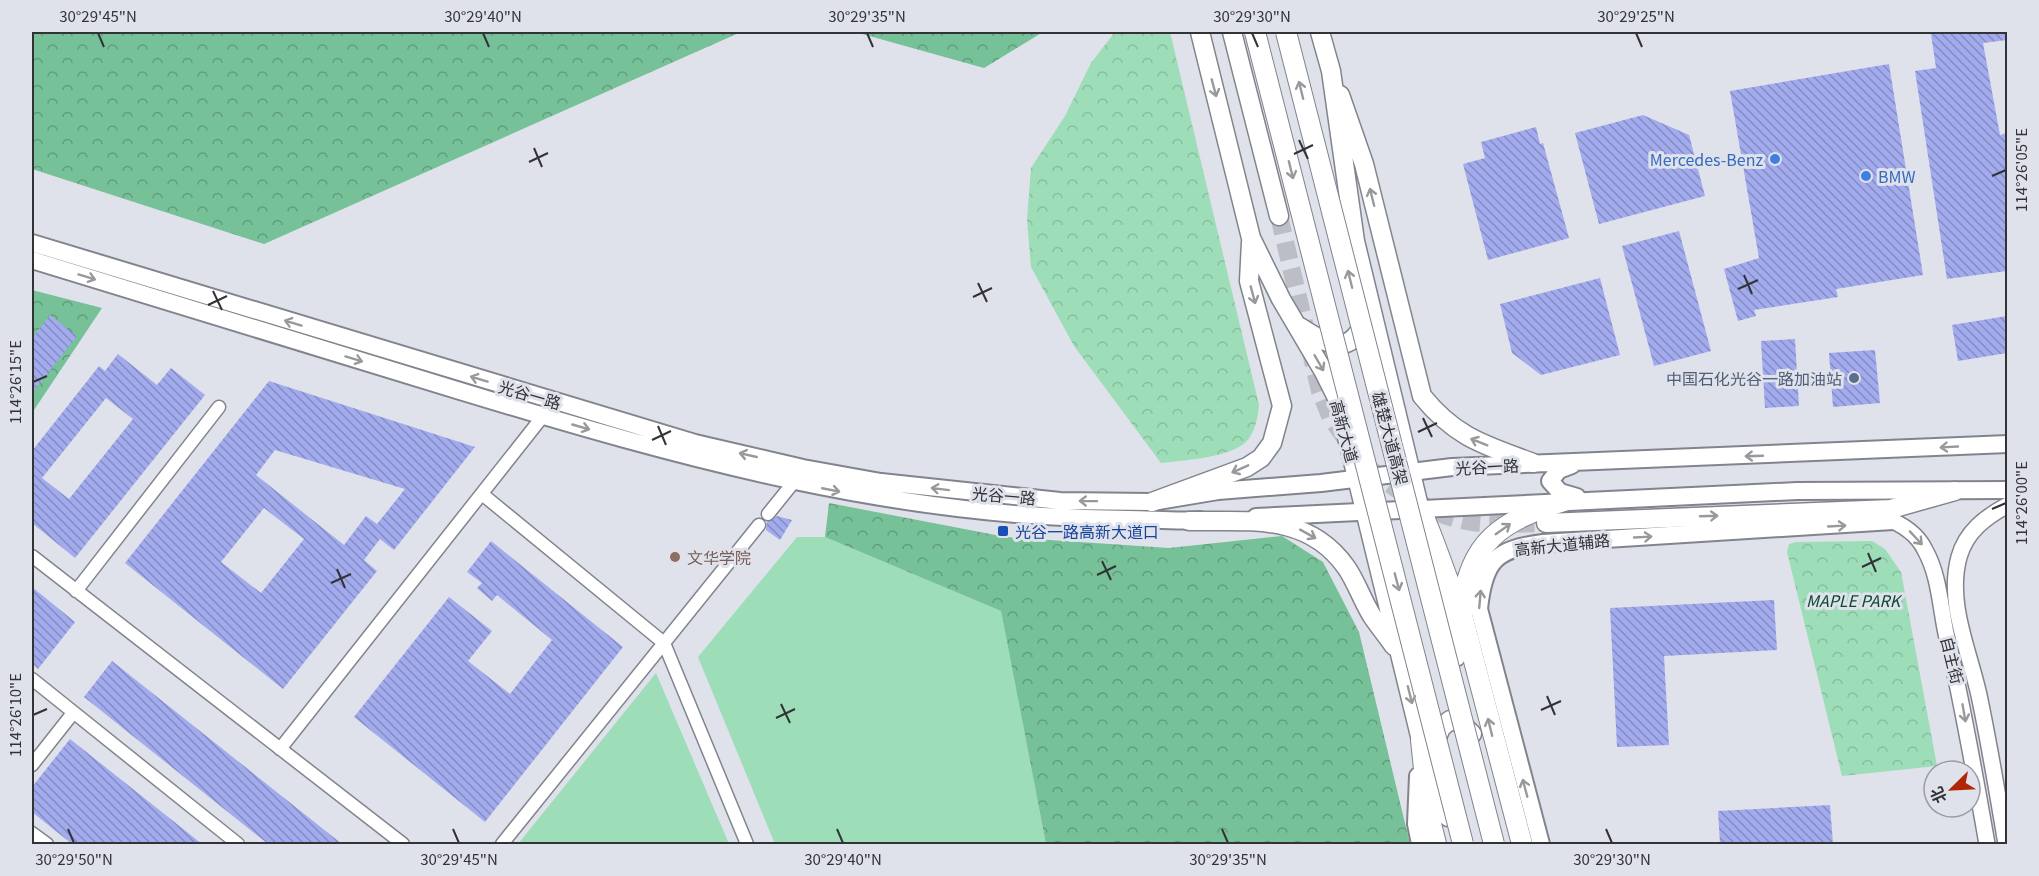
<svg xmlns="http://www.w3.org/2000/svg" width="2039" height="876" font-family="Georgia,'Noto Sans SC',serif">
  <defs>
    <pattern id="forest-crowns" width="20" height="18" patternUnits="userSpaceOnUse" patternTransform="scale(1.5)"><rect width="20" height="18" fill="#76c198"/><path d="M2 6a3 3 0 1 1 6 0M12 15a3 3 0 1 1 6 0" fill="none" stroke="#619d7d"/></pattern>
    <pattern id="park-crowns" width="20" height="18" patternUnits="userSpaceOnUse" patternTransform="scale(1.5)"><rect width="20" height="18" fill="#9dddb8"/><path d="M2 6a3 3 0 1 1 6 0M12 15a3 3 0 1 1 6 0" fill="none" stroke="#88be9f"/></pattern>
    <pattern id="building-back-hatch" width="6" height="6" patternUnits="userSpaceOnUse" patternTransform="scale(1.5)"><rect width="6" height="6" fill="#a2abee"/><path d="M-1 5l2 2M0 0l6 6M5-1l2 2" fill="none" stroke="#858cc2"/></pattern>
  </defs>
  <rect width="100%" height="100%" fill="#dfe1eb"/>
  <path fill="#9dddb8" d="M797,537h28l176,74 45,233h-271l-77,-187z
    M656,673l73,171h-211z"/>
  <path fill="url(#forest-crowns)" d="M32,32h709l-477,212 -232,-75z
    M855,32h188l-59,36z
    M32,290l70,18 -70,105z
    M829,503l177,34 163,11 113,-12 41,26 36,70 51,212h-364l-45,-233 -176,-74z"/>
  <path fill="url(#park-crowns)" d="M1115,32h55l89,373c-1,11 -3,22 -9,32 -13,21 -66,23 -89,26l-87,-117 -43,-79 -4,-47 4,-52 34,-52 26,-53z
    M1872,541l13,8 16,23 36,194 -95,10 -55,-224 2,-8 7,-2z"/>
  <path fill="url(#building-back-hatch)" fill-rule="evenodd" d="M1949,32h58v8l-24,3 17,92 7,-2v138l-60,8 -32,-208 21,-3 -5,-34z
    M1889,64l34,211 -87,14 2,8 -84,13 2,6 -18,5 -14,-52 35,-11 -29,-167z
    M1643,115l46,20 16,61 -106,28 -24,-91z
    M1536,127l4,17 3,-1 26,95 -81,22 -25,-96 22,-6 -4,-16z
    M1679,231l32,120 -57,15 -32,-120z
    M1600,278l20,77 -79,20 -29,-22 -12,-49z
    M50,315l27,21 -45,57v-55z
    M2007,316v37l-49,8 -6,-36z
    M1795,339l4,67 -34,2 -4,-67z
    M1875,350l5,53 -47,4 -4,-54z
    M118,354l39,31 14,-17 34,27 -130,163 -43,-35v-72l67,-85 6,5zM106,398l27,21 -64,80 -27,-21z
    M269,381l206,66 -81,103 -14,-11 -16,21 13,11 -94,118 -158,-126zM275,450l130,39 -28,35 -11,-8 -22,29 -88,-70zM264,508l40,31 -43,54 -40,-31z
    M777,516l15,4 -12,20 -14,-10 1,-8z
    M491,541l132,106 -138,175 -131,-105 95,-120 43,34 -24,30 42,33 42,-54 -55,-45 -5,6 -15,-13 5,-5 -15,-11z
    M32,587l43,35 -37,47 -6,-6z
    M1774,600l3,50 -113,6 5,89 -52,2 -7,-139z
    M112,661l230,183h-74l-184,-147z
    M70,739l132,105h-130l-40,-32v-25z
    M1830,805l3,39h-113l-2,-33z"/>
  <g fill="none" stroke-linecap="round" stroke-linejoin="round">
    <path stroke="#bcbec7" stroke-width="18" stroke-dasharray="18 9" stroke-linecap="butt" d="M1279,216l41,175 11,27 17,24
      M1369,468c29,23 60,46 97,53 25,5 55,2 80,2"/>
    <defs>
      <path id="minor" d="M482,494l182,149 83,201
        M768,514l25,-31
        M32,556l371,288
        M76,591l143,-184
        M32,679l206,165
        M280,749l263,-333
        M32,765l41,-52
        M32,833l15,11
        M502,844l257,-319"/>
      <path id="tertiary" d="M1883,517c17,6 34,16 42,33 15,27 15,58 22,88 16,68 28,137 40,206
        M2006,844c-8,-48 -16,-96 -26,-144 -9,-46 -34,-95 -21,-143 7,-25 26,-40 49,-52"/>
      <path id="secondary" d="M32,243l663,200 108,25 78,14 179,19 92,1 66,-11 103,-8 131,-16 556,-23
        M32,260c142,44 285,87 428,131 221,67 434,127 668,128 24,0 48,3 72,1
        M1572,465l-13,5 -9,11 10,11 17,5
        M1256,517l541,-26 211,-1
        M1418,776l-2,48 4,20
        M1541,844l-62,-235c5,-49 17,-60 64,-66l350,-22"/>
      <path id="primary" d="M1200,32l51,206 30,61 43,73 14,28 83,340 27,77
        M1232,32l47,184
        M1320,32l11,39 24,170 68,282
        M1340,95l24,69 58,232c34,42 63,49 111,67
        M1300,327c27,18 51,31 65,-8
        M1152,502l95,-35 14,-9 11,-15 10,-37 -33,-125 2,-39
        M1189,521c59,1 118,-9 157,46 10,14 16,33 26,49 7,10 15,20 22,30
        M1546,523l345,-14 64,-18
        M1430,552l26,105
        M1433,747l8,-19 9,-8 11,3 11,11"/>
      <path id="trunk" d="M1420,508c16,35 26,71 42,107l60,229
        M1462,612c5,-71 41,-92 105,-112
        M1421,740l8,76 7,28"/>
    </defs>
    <use href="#minor" stroke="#82848d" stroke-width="15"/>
    <use href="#tertiary" stroke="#82848d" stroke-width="18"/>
    <use href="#secondary" stroke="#82848d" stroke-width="20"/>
    <use href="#primary" stroke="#82848d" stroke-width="21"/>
    <use href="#trunk" stroke="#82848d" stroke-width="22"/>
    <use href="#minor" stroke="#fff" stroke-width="12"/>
    <use href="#tertiary" stroke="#fff" stroke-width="15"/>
    <use href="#secondary" stroke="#fff" stroke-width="16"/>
    <use href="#primary" stroke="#fff" stroke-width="18"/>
    <use href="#trunk" stroke="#fff" stroke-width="20"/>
    <defs>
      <path id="trunk-bridge" d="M1255,32l208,812
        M1286,32l208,812"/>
    </defs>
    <use href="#trunk-bridge" stroke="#82848d" stroke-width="22" stroke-linecap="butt"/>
    <use href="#trunk-bridge" stroke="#fff" stroke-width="20"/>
  </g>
  <defs><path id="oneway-shaft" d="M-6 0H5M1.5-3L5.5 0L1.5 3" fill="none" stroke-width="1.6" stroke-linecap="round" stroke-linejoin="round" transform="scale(1.5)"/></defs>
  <g stroke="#98999a">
    <use href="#oneway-shaft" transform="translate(1214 88) rotate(75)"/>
    <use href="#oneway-shaft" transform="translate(1301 90) rotate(-104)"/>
    <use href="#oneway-shaft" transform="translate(1291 170) rotate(76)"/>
    <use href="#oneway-shaft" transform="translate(1372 197) rotate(-104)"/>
    <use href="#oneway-shaft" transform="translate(87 277) rotate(17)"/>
    <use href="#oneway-shaft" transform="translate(1350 279) rotate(-104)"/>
    <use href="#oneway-shaft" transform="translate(1253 295) rotate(75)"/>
    <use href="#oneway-shaft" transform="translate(293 323) rotate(-163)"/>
    <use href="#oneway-shaft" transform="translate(354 359) rotate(17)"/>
    <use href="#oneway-shaft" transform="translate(1319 363) rotate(60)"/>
    <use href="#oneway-shaft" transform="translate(479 379) rotate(-163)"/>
    <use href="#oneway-shaft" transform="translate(581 427) rotate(16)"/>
    <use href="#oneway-shaft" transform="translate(1479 442) rotate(-158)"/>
    <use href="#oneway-shaft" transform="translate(1949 447) rotate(177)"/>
    <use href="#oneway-shaft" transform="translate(748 455) rotate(-167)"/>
    <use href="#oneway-shaft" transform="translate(1754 456) rotate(178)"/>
    <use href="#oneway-shaft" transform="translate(1240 469) rotate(156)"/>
    <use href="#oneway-shaft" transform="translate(940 489) rotate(-173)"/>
    <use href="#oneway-shaft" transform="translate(831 490) rotate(11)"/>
    <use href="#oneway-shaft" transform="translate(1088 501) rotate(-179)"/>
    <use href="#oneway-shaft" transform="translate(1709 516) rotate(-2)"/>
    <use href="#oneway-shaft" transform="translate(1837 526) rotate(-3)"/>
    <use href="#oneway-shaft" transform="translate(1503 529) rotate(-35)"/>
    <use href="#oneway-shaft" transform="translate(1308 534) rotate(29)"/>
    <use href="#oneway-shaft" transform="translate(1643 537) rotate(-3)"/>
    <use href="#oneway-shaft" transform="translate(1916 538) rotate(47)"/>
    <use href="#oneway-shaft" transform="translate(1397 582) rotate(75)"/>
    <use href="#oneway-shaft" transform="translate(1480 599) rotate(-85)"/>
    <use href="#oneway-shaft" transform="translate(1410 695) rotate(76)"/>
    <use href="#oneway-shaft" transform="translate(1964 713) rotate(80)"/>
    <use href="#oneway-shaft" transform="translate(1490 727) rotate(-104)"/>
    <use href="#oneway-shaft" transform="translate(1525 788) rotate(-105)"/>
  </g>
  <path fill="none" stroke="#323336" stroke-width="2" d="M98,33l6,14M483,33l6,14M867,33l6,14M1252,33l6,14M1636,33l6,14M1299,140l9,19M534,148l8,19M1294,154l19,-9M529,162l19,-9M1992,176l14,-6M1744,275l8,19M978,283l9,19M1738,289l20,-9M213,291l9,19M973,297l19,-9M208,305l19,-9M33,382l14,-6M1423,418l9,19M658,426l8,19M1418,432l19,-9M652,440l19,-9M1992,509l14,-6M1868,553l8,19M1102,561l9,19M1862,567l19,-9M337,569l8,19M1097,575l19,-9M331,583l20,-9M1547,696l8,19M781,704l9,19M1541,710l20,-9M33,715l14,-6M776,718l19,-9M68,829l6,14M453,829l6,14M837,829l6,14M1222,829l6,14M1606,829l6,14"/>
  <g fill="#3f7fe0" stroke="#dfe1eb" stroke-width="2">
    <circle cx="1775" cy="159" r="6"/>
    <circle cx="1866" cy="176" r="6"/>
  </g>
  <circle fill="#5c6f8a" stroke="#dfe1eb" stroke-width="2" cx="1854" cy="378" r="6"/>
  <rect fill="#1a4fb4" stroke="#dfe1eb" stroke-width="2" x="997" y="525" width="12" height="12" rx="3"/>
  <circle fill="#8d6e63" stroke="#dfe1eb" stroke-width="2" cx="675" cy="557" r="6"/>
  <g text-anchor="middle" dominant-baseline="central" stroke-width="6" stroke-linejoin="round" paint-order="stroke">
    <g font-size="16" fill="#366cbe" stroke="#dfe1eb" text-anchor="end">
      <text x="1763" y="159">Mercedes-Benz</text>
      <text x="1878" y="176" text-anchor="start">BMW</text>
    </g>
    <g font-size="16" fill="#4e5e75" stroke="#dfe1eb" text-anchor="end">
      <text x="1842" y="378">中国石化光谷一路加油站</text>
    </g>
    <g font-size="16" fill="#323336" stroke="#dfe1eb">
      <text transform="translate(530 394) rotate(16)">光谷一路</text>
      <text transform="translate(1345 431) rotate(75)">高新大道</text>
      <text transform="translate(1391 438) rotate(75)">雄楚大道高架</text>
      <text transform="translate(1487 466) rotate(-3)">光谷一路</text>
      <text transform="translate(1004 495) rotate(5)">光谷一路</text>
      <text transform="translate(1562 544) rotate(-6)">高新大道辅路</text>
      <text transform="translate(1953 660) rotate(76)">自主街</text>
    </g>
    <g font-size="16" fill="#164399" stroke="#dfe1eb" text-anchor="start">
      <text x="1015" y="531">光谷一路高新大道口</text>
    </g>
    <g font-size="16" fill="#785e54" stroke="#dfe1eb" text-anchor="start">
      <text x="687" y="557">文华学院</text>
    </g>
    <g font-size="16" font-style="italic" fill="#0e4a2f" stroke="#dfe1eb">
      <text x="1853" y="600">MAPLE PARK</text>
    </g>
  </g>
  <rect width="2039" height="876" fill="none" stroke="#dfe1eb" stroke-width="66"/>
  <g transform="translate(1952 789) rotate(246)"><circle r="28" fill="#dfe1eb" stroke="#9a9ba3" stroke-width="1.5"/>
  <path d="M0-4.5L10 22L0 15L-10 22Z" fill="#b12404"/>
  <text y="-9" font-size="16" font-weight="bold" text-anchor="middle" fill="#323336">北</text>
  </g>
  <rect x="33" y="33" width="1973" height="810" fill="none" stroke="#323336" stroke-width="2"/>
  <g font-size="15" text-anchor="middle" fill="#323336">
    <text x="98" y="22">30°29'45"N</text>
    <text x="483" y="22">30°29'40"N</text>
    <text x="867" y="22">30°29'35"N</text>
    <text x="1252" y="22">30°29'30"N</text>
    <text x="1636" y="22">30°29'25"N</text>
    <text transform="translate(2022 170) rotate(-90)" y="5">114°26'05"E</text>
    <text transform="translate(16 382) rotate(-90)" y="5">114°26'15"E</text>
    <text transform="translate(2022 503) rotate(-90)" y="5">114°26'00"E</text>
    <text transform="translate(16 715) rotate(-90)" y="5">114°26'10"E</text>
    <text x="74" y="865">30°29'50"N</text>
    <text x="459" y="865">30°29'45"N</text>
    <text x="843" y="865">30°29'40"N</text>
    <text x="1228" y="865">30°29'35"N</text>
    <text x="1612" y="865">30°29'30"N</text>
  </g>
</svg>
